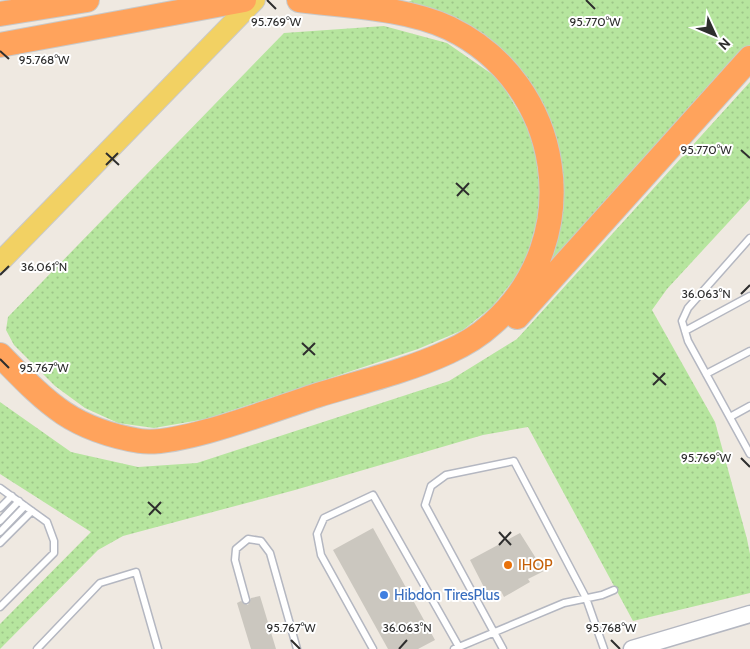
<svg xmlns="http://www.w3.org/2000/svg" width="750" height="649" font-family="Cabin,sans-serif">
  <defs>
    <pattern id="grass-dots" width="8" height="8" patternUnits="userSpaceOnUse" patternTransform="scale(1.25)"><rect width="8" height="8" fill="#b6e59e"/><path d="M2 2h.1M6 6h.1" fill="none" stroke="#9dc588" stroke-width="1.8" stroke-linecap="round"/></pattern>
  </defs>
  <rect width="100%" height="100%" fill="#efe9e1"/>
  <path fill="url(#grass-dots)" d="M412,0h338v47l-195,219 -6,-4c4,-17 11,-35 13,-52 8,-63 -23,-136 -76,-173 -25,-16 -53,-24 -81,-33z
    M384,26l63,17 52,36 30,50 13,37 -4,51 -14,50 -32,40 -29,23 -45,19 -212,70 -52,9 -36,-5 -33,-15 -30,-22 -41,-41 -8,-15 2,-13 276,-284z
    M750,82v117l-83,90 -15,21 63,112 32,117 3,15v39l-117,28 -105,-194 -45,8 -188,55 -172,46 -25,14 -98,99v-25l91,-92 -91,-58v-72l71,50 67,15 59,-4 252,-82 68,-42z"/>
  <path fill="#cbc7bf" d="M373,528l62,112 -17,9h-30l-55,-99z
    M520,533l24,38 -16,8 2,3 -26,15 -3,-6 -11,8 -20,-39z
    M260,596l16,53h-25l-14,-46 4,-2 7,4 3,-7z"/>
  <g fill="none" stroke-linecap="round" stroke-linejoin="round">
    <defs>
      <path id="service" d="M750,238l-62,70 -6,13 6,20 62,113
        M685,331l65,-35
        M706,374l44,-23
        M730,417l20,-11
        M0,488l47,34 7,19v12l-54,54
        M0,508l12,-12
        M0,521l19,-20
        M0,532l25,-26
        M0,543l32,-32
        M246,600l-11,-40 1,-11 12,-10 13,2 9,12 27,96
        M459,647l105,-44 38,-8 12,-5
        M37,649l63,-66 36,-11 22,77
        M373,649l-52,-94 -4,-21 7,-16 49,-23 86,152 -5,2
        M503,649l-78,-144 6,-19 15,-11 68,-14 72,137 18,51"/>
      <path id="tertiary" d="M632,649l118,-35"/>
      <path id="primary" d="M0,262l255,-262"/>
      <path id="motorway" d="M0,14l87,-14
        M0,45l244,-45
        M517,317l233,-259
        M0,355c47,48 70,74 140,86 39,6 137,-33 178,-46 43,-13 89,-24 130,-43 16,-7 32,-17 44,-28 96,-85 72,-241 -43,-296 -42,-20 -103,-22 -150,-28"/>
    </defs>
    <use href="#service" stroke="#b4b7c1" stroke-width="9"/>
    <use href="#tertiary" stroke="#b4b7c1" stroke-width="19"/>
    <use href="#primary" stroke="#c9c9c9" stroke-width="22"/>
    <use href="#motorway" stroke="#c9c9c9" stroke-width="26"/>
    <use href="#service" stroke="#fff" stroke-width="6"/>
    <use href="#tertiary" stroke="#fff" stroke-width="16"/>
    <use href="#primary" stroke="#f2d163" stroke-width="20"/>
    <use href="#motorway" stroke="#ffa35c" stroke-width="24"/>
  </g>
  <path fill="none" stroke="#2e2e2e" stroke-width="2" d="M267,0l9,9M586,0l9,9M0,51l9,8M741,150l9,8M106,153l13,12M106,165l12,-12M456,183l13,12M457,196l12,-13M0,275l9,-9M741,294l9,-9M302,343l13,12M303,355l12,-12M0,359l9,9M653,373l13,12M653,385l12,-12M741,458l9,9M148,502l13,12M149,515l12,-13M499,532l12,13M499,545l12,-13M291,640l9,9M611,640l9,9M399,649l8,-9"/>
  <circle fill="#e8710a" stroke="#fff" stroke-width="2" cx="508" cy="565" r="5"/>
  <circle fill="#3f7fe0" stroke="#fff" stroke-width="2" cx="384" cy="595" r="5"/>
  <g text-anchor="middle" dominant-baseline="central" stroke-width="4" stroke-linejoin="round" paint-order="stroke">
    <g font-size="15" fill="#c56008" stroke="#fff" text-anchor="start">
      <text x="518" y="565">IHOP</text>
    </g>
    <g font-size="15" fill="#366cbe" stroke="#fff" text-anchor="start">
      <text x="394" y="595">Hibdon TiresPlus</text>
    </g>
  </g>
  <g font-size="12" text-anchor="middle" fill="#2e2e2e" stroke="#fff" stroke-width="4" stroke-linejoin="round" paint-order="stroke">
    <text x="595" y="26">95.770°W</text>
    <text x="276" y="26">95.769°W</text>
    <text x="44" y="64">95.768°W</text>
    <text x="706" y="154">95.770°W</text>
    <text x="44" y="271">36.061°N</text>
    <text x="706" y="298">36.063°N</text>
    <text x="44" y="372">95.767°W</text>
    <text x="706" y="462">95.769°W</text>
    <text x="407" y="632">36.063°N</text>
    <text x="291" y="632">95.767°W</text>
    <text x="611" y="632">95.768°W</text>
  </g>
  <g transform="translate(715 35) rotate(134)" stroke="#ffffff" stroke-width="4" paint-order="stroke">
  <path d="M0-4L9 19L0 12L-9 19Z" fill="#2e2e2e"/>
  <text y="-8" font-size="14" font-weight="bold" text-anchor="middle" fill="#2e2e2e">N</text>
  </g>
</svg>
